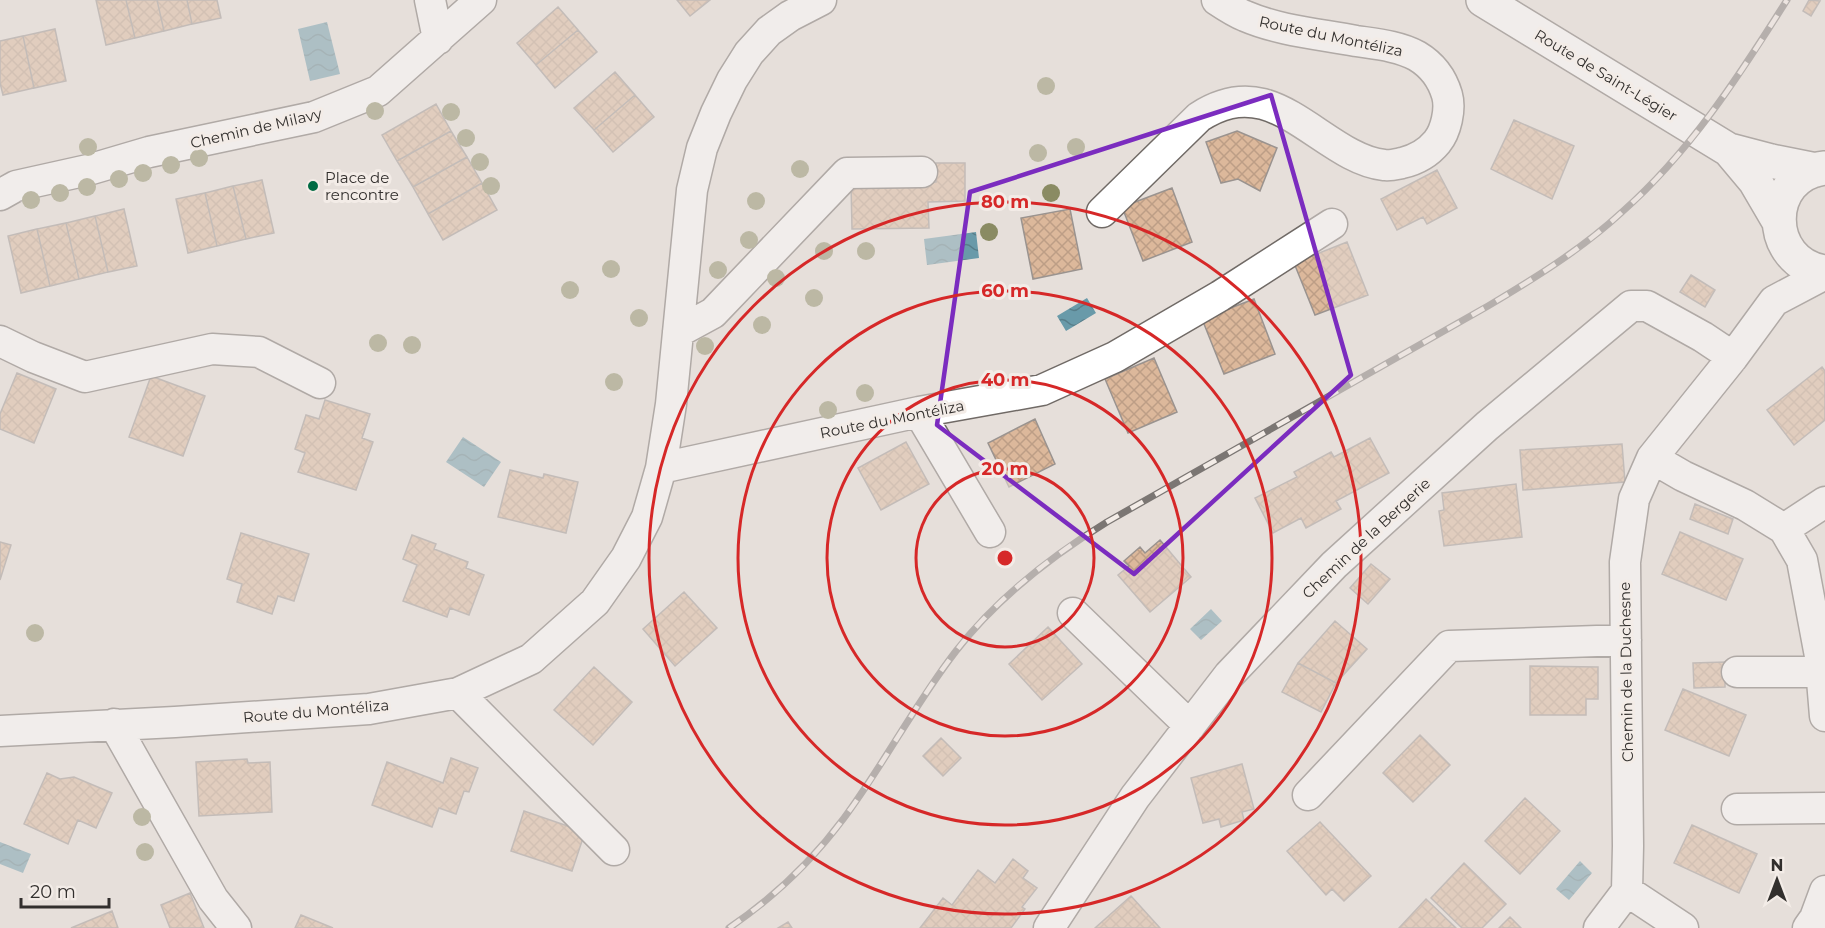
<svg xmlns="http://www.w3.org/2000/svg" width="1825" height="928" font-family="Montserrat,sans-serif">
  <defs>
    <pattern id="water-waves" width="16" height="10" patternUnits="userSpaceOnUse" patternTransform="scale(1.5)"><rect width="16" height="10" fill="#699aa9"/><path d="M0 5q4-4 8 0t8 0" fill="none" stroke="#577e8a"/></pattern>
    <pattern id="building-cross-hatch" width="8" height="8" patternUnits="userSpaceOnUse" patternTransform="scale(1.5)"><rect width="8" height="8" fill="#dcb89b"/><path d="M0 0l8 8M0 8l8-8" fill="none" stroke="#bd9e86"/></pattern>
  </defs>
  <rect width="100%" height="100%" fill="#e6dfda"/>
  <path fill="url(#water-waves)" d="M327,22l13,52 -30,7 -12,-52z
    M976,232l3,26 -52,7 -3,-26z
    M1087,298l9,15 -30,18 -9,-15z
    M463,437l38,25 -17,25 -38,-25z
    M1211,609l11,12 -21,19 -11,-11z
    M0,842l31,12 -8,19 -23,-9z
    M1580,861l12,12 -23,27 -13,-11z"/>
  <path fill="url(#building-cross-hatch)" stroke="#9a938f" stroke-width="1.5" d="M96,0h30l9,38 -29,7z
    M126,0h31l7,31 -29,7z
    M157,0h30l5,24 -28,7z
    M187,0h30l4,18 -29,6z
    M677,0h33l-20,16z
    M1809,0l11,1 -9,15 -8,-5z
    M558,7l20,23 -42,35 -19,-22z
    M55,29l11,52 -32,7 -11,-52z
    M578,30l19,22 -42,36 -19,-23z
    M23,36l11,52 -31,7 -3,-12v-42z
    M615,72l20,23 -41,35 -20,-22z
    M635,95l19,22 -41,35 -19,-22z
    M436,104l15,27 -54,30 -15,-26z
    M1514,120l60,26 -22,53 -61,-30z
    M451,131l16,26 -54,30 -16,-26z
    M1237,131l40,17 -17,43 -22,-12 -17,4 -15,-41z
    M467,157l15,26 -54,31 -15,-27z
    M936,163h29v38l-37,1 1,26 -77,1 -1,-45 85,-2z
    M1437,170l20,38 -30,16 -4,-7 -26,13 -16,-31z
    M262,180l12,53 -28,6 -13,-53z
    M482,183l15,27 -54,30 -15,-26z
    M233,186l13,53 -29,7 -12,-53z
    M1172,188l20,54 -49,19 -21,-54z
    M205,193l12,53 -29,7 -12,-54z
    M124,209l13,57 -29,6 -13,-56z
    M1070,209l12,60 -49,10 -12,-61z
    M95,216l13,56 -29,7 -13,-56z
    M66,223l13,56 -29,7 -13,-57z
    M37,229l13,57 -29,7 -13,-57z
    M1347,242l21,53 -53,20 -21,-52z
    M1691,275l24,15 -10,17 -25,-15z
    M1254,299l21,55 -51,20 -22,-55z
    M1154,358l23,54 -49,21 -23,-54z
    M1822,367l3,4v49l-31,25 -27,-35z
    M17,373l39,16 -22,54 -34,-14v-15z
    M151,376l54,20 -22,60 -54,-19z
    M325,400l45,14 -8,24 11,4 -17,48 -58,-18 7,-19 -10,-4 11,-34 13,4z
    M1035,419l20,45 -46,23 -21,-44z
    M1370,438l19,35 -53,28 5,8 -35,19 -5,-10 -28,15 -18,-35 42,-21 -3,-5 37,-20 3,5z
    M906,442l23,42 -48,26 -23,-42z
    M1622,444l3,38 -102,8 -3,-40z
    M510,470l33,8 1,-4 34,8 -12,51 -68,-16z
    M1516,484l6,53 -78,9 -5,-35 5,-1 -2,-17z
    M1695,504l38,15 -5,15 -38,-15z
    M1680,532l63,27 -17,41 -64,-26z
    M241,533l68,21 -15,47 -16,-5 -6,18 -35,-12 5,-18 -15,-5z
    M412,535l24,9 -2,5 34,13 -2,6 18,7 -15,40 -19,-7 -3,9 -44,-16 14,-36 -14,-6z
    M1160,540l31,37 -41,35 -32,-37 11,-9 -5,-5 16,-14 5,6z
    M0,542l11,3 -11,35z
    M1371,564l19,15 -22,25 -18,-16z
    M684,592l33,36 -42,38 -32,-37z
    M1335,621l32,28 -31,34 -38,-20z
    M1048,627l34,37 -40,36 -33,-36z
    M1725,662v25l-31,1 -1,-25z
    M1298,663l38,20 -15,29 -39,-20z
    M1530,666l68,1v32h-12v16h-56z
    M594,667l38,35 -39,43 -39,-35z
    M1683,689l63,26 -17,41 -64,-26z
    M1420,735l30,30 -37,37 -30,-29z
    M941,738l20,20 -18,18 -20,-20z
    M451,758l27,10 -9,24 -5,-1 -8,23 -17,-6 -7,19 -60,-22 15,-43 56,21z
    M247,759l1,4 22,-1 2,50 -73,4 -3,-54z
    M1242,764l12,45 -12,3 2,8 -23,7 -2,-8 -16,4 -12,-45z
    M47,773l13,6 14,-2 38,16 -16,35 -18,-8 -10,24 -44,-20z
    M1525,798l35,33 -40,43 -35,-33z
    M524,811l61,21 -13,39 -61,-20z
    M1320,822l51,54 -27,25 -12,-12 -6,6 -39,-44z
    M1692,825l65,29 -18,39 -65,-30z
    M1013,859l15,12 -5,7 14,10 -15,19 3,2 -14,19h-91l23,-30 9,7 26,-35 17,13z
    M1464,863l42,41 -24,24h-20l-31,-30z
    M190,893l14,35h-34l-9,-23z
    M1131,896l29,32h-65z
    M1426,899l30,29h-57z
    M112,911l6,17h-47z
    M301,915l32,13h-38z
    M1510,917l11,11h-22z
    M788,922l4,6h-14z"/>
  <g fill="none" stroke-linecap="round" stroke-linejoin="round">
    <defs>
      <path id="minor" d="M430,0l8,39
        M0,195l16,-9 72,-16 61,-18 165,-35 64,-26 103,-91
        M1102,212l97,-95c20,-13 40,-19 64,-13 41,11 80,57 121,61 6,1 13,-1 18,-2 13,-3 26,-10 35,-21 9,-11 14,-33 10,-47 -5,-17 -15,-30 -30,-39 -18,-10 -41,-12 -61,-15 -37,-7 -76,-10 -111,-25 -10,-4 -19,-10 -28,-16
        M678,332l35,-19 134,-140 75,-1
        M0,341l33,16 52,20 127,-28 47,3 61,31
        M919,412l71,120
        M1652,458l31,18 62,29 39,24 18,31 18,96 5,60
        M661,468l258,-56 123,-22 73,-33 105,-61 112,-72
        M1784,529l41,-27
        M1073,613l117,113
        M1737,672h84
        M458,693l156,157
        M114,724l99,175 23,29
        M0,731l175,-9 194,-13 89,-16 73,-34 64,-57 31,-44 21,-41 14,-49 10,-64 21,-214 10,-42 14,-35 16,-33 17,-27 20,-22 21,-15 31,-16
        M1308,795l141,-149 177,-6
        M1737,809l88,-1
        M1627,891l56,37
        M1049,928l86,-131 94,-122 105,-110 153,-139 144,-120h16l56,31 30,20
        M1599,928l28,-37 1,-45 -3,-284 9,-63 18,-41 81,-101 41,-56 51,-27
        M1808,928l7,-10 10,-27"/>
      <path id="major" d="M1483,0l246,150 42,11 45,9
        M1729,150l26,31 24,41
        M1825,168c-61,7 -61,95 0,104"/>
    </defs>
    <use href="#minor" stroke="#706a66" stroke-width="33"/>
    <use href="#major" stroke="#706a66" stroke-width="36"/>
    <use href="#minor" stroke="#fff" stroke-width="30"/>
    <use href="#major" stroke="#fff" stroke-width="33"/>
    <defs>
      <path id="rail" d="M729,928c44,-30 83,-67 115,-110 40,-54 71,-114 112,-167 41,-53 94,-94 151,-129l381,-216c47,-28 94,-57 134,-94 68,-60 117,-136 165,-212"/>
    </defs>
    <use href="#rail" stroke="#7b7673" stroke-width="7"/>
    <use href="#rail" stroke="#f3ece7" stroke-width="4.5" stroke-dasharray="14" stroke-linecap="butt"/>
  </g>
  <g fill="#8a8b63">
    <circle cx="1046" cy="86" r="9"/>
    <circle cx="375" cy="111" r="9"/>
    <circle cx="451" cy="112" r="9"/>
    <circle cx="466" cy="138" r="9"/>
    <circle cx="88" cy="147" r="9"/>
    <circle cx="1076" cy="147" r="9"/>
    <circle cx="1038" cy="153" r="9"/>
    <circle cx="199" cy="158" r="9"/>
    <circle cx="480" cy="162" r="9"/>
    <circle cx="171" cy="165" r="9"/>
    <circle cx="800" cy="169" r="9"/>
    <circle cx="143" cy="173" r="9"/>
    <circle cx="119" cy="179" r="9"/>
    <circle cx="491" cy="186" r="9"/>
    <circle cx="87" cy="187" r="9"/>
    <circle cx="60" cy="193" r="9"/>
    <circle cx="1051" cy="193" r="9"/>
    <circle cx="31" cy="200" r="9"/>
    <circle cx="756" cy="201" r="9"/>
    <circle cx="989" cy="232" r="9"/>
    <circle cx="749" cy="240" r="9"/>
    <circle cx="824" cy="251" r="9"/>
    <circle cx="866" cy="251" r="9"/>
    <circle cx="611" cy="269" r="9"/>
    <circle cx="718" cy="270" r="9"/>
    <circle cx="776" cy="278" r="9"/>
    <circle cx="570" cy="290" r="9"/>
    <circle cx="814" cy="298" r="9"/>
    <circle cx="639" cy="318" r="9"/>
    <circle cx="762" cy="325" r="9"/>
    <circle cx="378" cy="343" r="9"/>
    <circle cx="412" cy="345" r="9"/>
    <circle cx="705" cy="346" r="9"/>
    <circle cx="614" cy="382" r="9"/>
    <circle cx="865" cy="393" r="9"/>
    <circle cx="828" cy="410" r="9"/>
    <circle cx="35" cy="633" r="9"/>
    <circle cx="142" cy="817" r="9"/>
    <circle cx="145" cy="852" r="9"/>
  </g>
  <path d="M0 0H1825V928H0ZM1271,95l80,280 -217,199 -197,-149 33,-233z" fill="#e6dfda" fill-opacity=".55" fill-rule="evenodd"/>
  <path fill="none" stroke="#7b2cbf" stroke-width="4.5" stroke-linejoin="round" d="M1271,95l80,280 -217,199 -197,-149 33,-233z"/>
  <g fill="none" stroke="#d62828" stroke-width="3">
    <circle cx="1005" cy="558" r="89"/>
    <circle cx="1005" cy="558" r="178"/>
    <circle cx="1005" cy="558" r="267"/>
    <circle cx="1005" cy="558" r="356"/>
  </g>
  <circle fill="#006b43" stroke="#f3ece7" stroke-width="2" cx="313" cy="186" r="6"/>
  <g text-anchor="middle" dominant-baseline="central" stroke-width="6" stroke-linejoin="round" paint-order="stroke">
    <g font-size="15" fill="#322f2d" stroke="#f3ece7">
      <text transform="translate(1331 36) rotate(12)">Route du Montéliza</text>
      <text transform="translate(1606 75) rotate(31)">Route de Saint-Légier</text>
      <text transform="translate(256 128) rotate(-13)">Chemin de Milavy</text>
      <text transform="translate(892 419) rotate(-11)">Route du Montéliza</text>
      <text transform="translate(1366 538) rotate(-43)">Chemin de la Bergerie</text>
      <text transform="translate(1626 672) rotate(-91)">Chemin de la Duchesne</text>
      <text transform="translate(316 711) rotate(-5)">Route du Montéliza</text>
    </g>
    <g font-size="15" fill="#322f2d" stroke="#f3ece7" text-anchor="start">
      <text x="325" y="177">Place de<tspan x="325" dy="17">rencontre</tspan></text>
    </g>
  </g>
  <circle cx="1005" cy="558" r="9" fill="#d62828" stroke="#f3ece7" stroke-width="3"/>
  <g font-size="18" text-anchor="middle" font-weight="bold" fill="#d62828" stroke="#f3ece7" stroke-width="6" stroke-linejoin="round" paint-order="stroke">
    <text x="1005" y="208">80 m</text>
    <text x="1005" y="297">60 m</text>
    <text x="1005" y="386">40 m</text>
    <text x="1005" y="475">20 m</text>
  </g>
  <g transform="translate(1777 880)" stroke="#f3ece7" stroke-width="4.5" paint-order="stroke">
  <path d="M0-4.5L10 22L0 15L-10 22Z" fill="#322f2d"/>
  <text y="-9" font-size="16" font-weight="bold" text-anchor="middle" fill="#322f2d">N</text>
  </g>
  <path d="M21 898v9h88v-9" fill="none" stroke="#322f2d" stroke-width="3"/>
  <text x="30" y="898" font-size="18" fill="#322f2d" stroke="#f3ece7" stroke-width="4.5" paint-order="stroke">20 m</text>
</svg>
